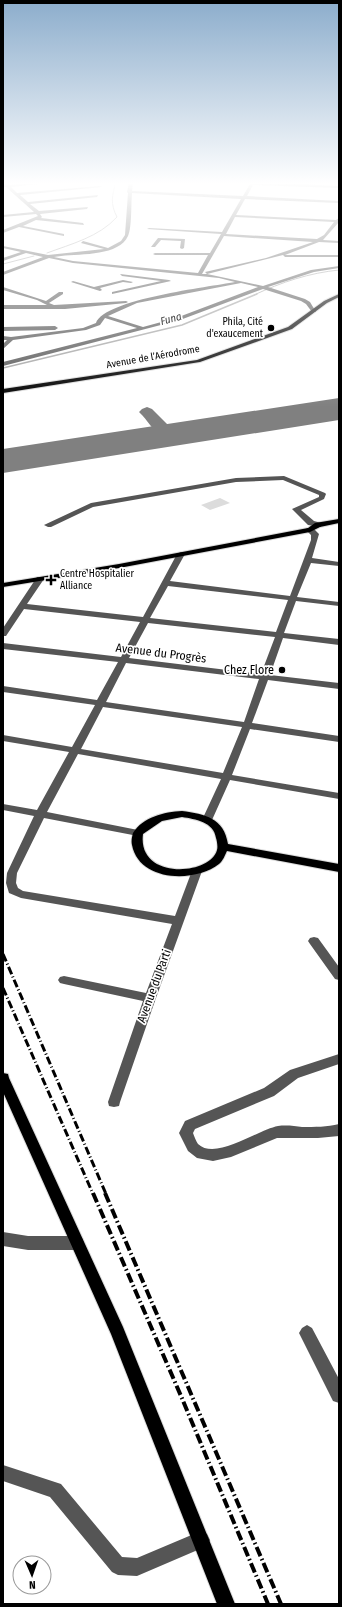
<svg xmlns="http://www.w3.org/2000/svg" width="342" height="1607" font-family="'Fira Sans Condensed',sans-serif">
  <rect width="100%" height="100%" fill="#fff"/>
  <path fill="#dcdcdc" d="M220,498l10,5 -20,7 -9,-5z"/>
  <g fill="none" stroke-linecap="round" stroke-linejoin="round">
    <path stroke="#a3a3a3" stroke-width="1" d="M47,253c24,-9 52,-16 70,-36 -7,-13 -5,-22 -1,-35
      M3,264l31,-8
      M254,295c28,-13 55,-22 85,-25"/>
    <path stroke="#a3a3a3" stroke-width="1.5" d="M3,368l179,-43 75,-31"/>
    <path fill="#808080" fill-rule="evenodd" d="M147,407l5,2 23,23 2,3 -2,3c-15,4 -24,-13 -33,-23l-3,-3 3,-3z"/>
    <path fill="#808080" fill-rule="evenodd" d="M339,398v22l-336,53v-24z"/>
    <defs>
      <path id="major" d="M339,294v3l-12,6 -35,26 -92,33 -197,31v-4l194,-29 91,-33 36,-26z
        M339,519v4l-19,4 -10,5 -191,36 -116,19v-4l116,-19 189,-36 7,-5z
        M182,811c23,3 42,7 46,33l111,20v8l-112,-21c-2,4 -4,10 -8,13 -24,19 -80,18 -87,-19 -1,-4 0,-8 1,-12 10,-16 31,-21 49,-22zM182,817c13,2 32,5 34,21 1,3 2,9 1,12 -7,26 -80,30 -74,-16l19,-13z
        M3,1073l5,1 1,4 114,249 112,277h-18l-106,-270 -108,-242z"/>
    </defs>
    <use href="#major" stroke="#dbdbdb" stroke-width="2"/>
    <path fill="#555" fill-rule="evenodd" d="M3,182l5,3 47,-3 -44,5 6,6 83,-7 2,1 -82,8 8,7 70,-7 -1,2 -67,7 9,7 49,-4 -1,2 -47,5 2,3 -1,1 42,5 1,2 -48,-5 -13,6 41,8v2l-45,-9 -16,6v-3l35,-14 -2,-2 -33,3v-2l31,-3 -28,-25h-2z
      M129,182h4l-1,9 111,5 7,-12 -34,-2h39l84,4v2l-86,-3 -6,11 92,5v2l-94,-4 -9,16 100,5 3,-2v4l-16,18 16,1v2l-20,-1 -34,13h54v2h-54l-2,-2 -76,19 56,12 48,-16 28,-4v2l-25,4 -46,15 37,12 5,3 6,10h-4l-6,-8 -5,-3 -38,-12 -83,31 -177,46v-4l134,-34 -32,-10 -5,7 -14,5 -73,10 -10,9v-5l4,-4h-4v-4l8,1 72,-9 13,-5c9,-24 113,-36 139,-41l-16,-4 -146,-15 -24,-5 -46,17v-3l40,-15 -17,-4 -23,8v-3l18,-6 -18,-4v-2l45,9 56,-6 -23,-6 2,-2 25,7 13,-7 4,-6 3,-42 -1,-1zM132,193l109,6 -19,33 -73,-4 -2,1 74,5 -11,19h-55l-2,1 2,1h53l-10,18 -125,-12 -19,-4c20,-4 64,1 74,-21 4,-8 3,-33 4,-43zM235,217l99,5 -10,13 -7,4 -91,-5zM224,236l89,6 -47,16 -61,14 2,2h-5zM241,283l17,4 -82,31 -33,9 -35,-11 29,-13z
      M158,238l27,1 -1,9 -2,1 -2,-1 1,-7 -20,-1 -6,7h-4z
      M120,274l49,6 2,1 -59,13v-2l49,-11 -39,-5z
      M123,280l10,2 -2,1 -8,-1 -23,6 2,2 -2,1 -29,-9 2,-1 21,6z
      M3,287l43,14 13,-9h4v2l-14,9 5,2 72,-4 2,1 -2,1 -61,6h-62v-4h44l-10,-5 -34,-10z
      M3,327l52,-1 3,2 -3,2 -52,1z
      M284,476l41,17 1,1 -2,5 -23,11 13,11 7,2v4l-13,-2 -16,-16 27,-12v-2l-36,-15 -47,2 -143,25 -42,20h-3l-4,-2 47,-22 145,-25z
      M307,528h6l6,6 -7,24 27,4v4l-28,-3 -14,34 42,5v4l-43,-5 -12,32 55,6v6l-56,-7 -13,37 69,8v6l-71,-9 -16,43 87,13v6l-89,-13 -18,46 107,18v6l-109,-19 -18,40 -5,3 -5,-3 19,-41 -143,-25 -31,58 91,18 5,3 -5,3 -94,-18 -27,55 -1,10 2,5 5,3 152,25 18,-48h8l1,3 -46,127 -36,104 -1,4 -5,1 -5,-1 -1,-4 35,-101 -79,-17 -4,-1 -2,-3 2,-3 4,-1 82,17 26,-69 -151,-26 -12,-5 -3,-10 1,-10 27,-57 -31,-6v-6l34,6 32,-58 -66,-11v-6l69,12 23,-42 -92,-13v-6l94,14 21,-38 -115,-13v-6l118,14 19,-35 -116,-13 -18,27h-3v-8l34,-51h3l4,2 -17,25 116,13 34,-63 4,-2 4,2 -15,27 120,15 21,-56v-5l-5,-5zM168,586l120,14 -12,32 -126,-14zM148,623l127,14 -14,37 -132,-16zM126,663l133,16 -15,43 -138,-20zM103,707l139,20 -19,46 -142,-24z
      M314,937l4,1 21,29v13l-4,-1 -25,-35 -2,-3 2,-3z
      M339,1054v10l-41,14 -24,18 -79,33 -2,4c1,3 3,8 5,11 18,17 59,-14 80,-18 8,-1 17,0 24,1 13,0 25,0 37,-3v12l-21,2h-41l-46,19 -18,4 -16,-3 -9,-7 -9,-18 6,-12 79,-33 26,-18z
      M3,1232l25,4h49l5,2 2,5 -2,5 -5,2h-49l-25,-4z
      M307,1325l5,3 27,51v24l-6,-2 -34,-68 3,-5z
      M3,1465l58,19 61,73 15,1 64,-27 6,3 3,6 -3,6 -70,30 -19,-1 -6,-3 -62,-75 -47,-16z"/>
    <use href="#major" fill="#000" fill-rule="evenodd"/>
    <path stroke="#000" stroke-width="3" stroke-dasharray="8 2.5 1 2.5" stroke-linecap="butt" d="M3,954l103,240
      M3,988l90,206"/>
    <path stroke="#000" stroke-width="4" stroke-dasharray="10 3 1.5 3" stroke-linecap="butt" d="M93,1193l88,203 87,208
      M105,1193l176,411"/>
  </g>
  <linearGradient id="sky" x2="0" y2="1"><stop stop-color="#8cadcc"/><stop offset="0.45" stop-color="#fff"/><stop offset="1" stop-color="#fff" stop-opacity="0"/></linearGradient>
  <rect width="342" height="407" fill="url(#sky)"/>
  <g fill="#000" stroke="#fff" stroke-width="1.5">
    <circle cx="271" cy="328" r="4"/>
    <path d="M49 574h4v4h4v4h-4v4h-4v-4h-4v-4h4z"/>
    <circle cx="282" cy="670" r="4"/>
  </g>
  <g text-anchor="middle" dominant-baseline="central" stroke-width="3.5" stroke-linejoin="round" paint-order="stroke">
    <g font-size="10" fill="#000" stroke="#fff" text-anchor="end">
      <text x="263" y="322">Phila, Cité<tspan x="263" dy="12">d'exaucement</tspan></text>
      <text x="60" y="574" text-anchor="start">Centre Hospitalier<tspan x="60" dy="12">Alliance</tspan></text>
    </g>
    <g font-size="10" fill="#000" stroke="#fff">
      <text transform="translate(153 357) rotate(-10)">Avenue de l’Aérodrome</text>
    </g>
    <g font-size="11" font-style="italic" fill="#444" stroke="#fff">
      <text transform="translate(171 319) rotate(-15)">Funa</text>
    </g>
    <g font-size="12" fill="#000" stroke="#fff">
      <text transform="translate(161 653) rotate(7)">Avenue du Progrès</text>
      <text transform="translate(154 986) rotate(-70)">Avenue du Parti</text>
    </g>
    <g font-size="12" fill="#000" stroke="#fff" text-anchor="end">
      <text x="274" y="670">Chez Flore</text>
    </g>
  </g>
  <rect width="342" height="1607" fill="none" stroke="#000000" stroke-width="8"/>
  <g transform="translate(32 1575) rotate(178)"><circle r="19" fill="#ffffff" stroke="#999999"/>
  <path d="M0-3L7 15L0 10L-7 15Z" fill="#000000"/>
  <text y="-6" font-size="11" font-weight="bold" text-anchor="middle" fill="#000000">N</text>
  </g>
</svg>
